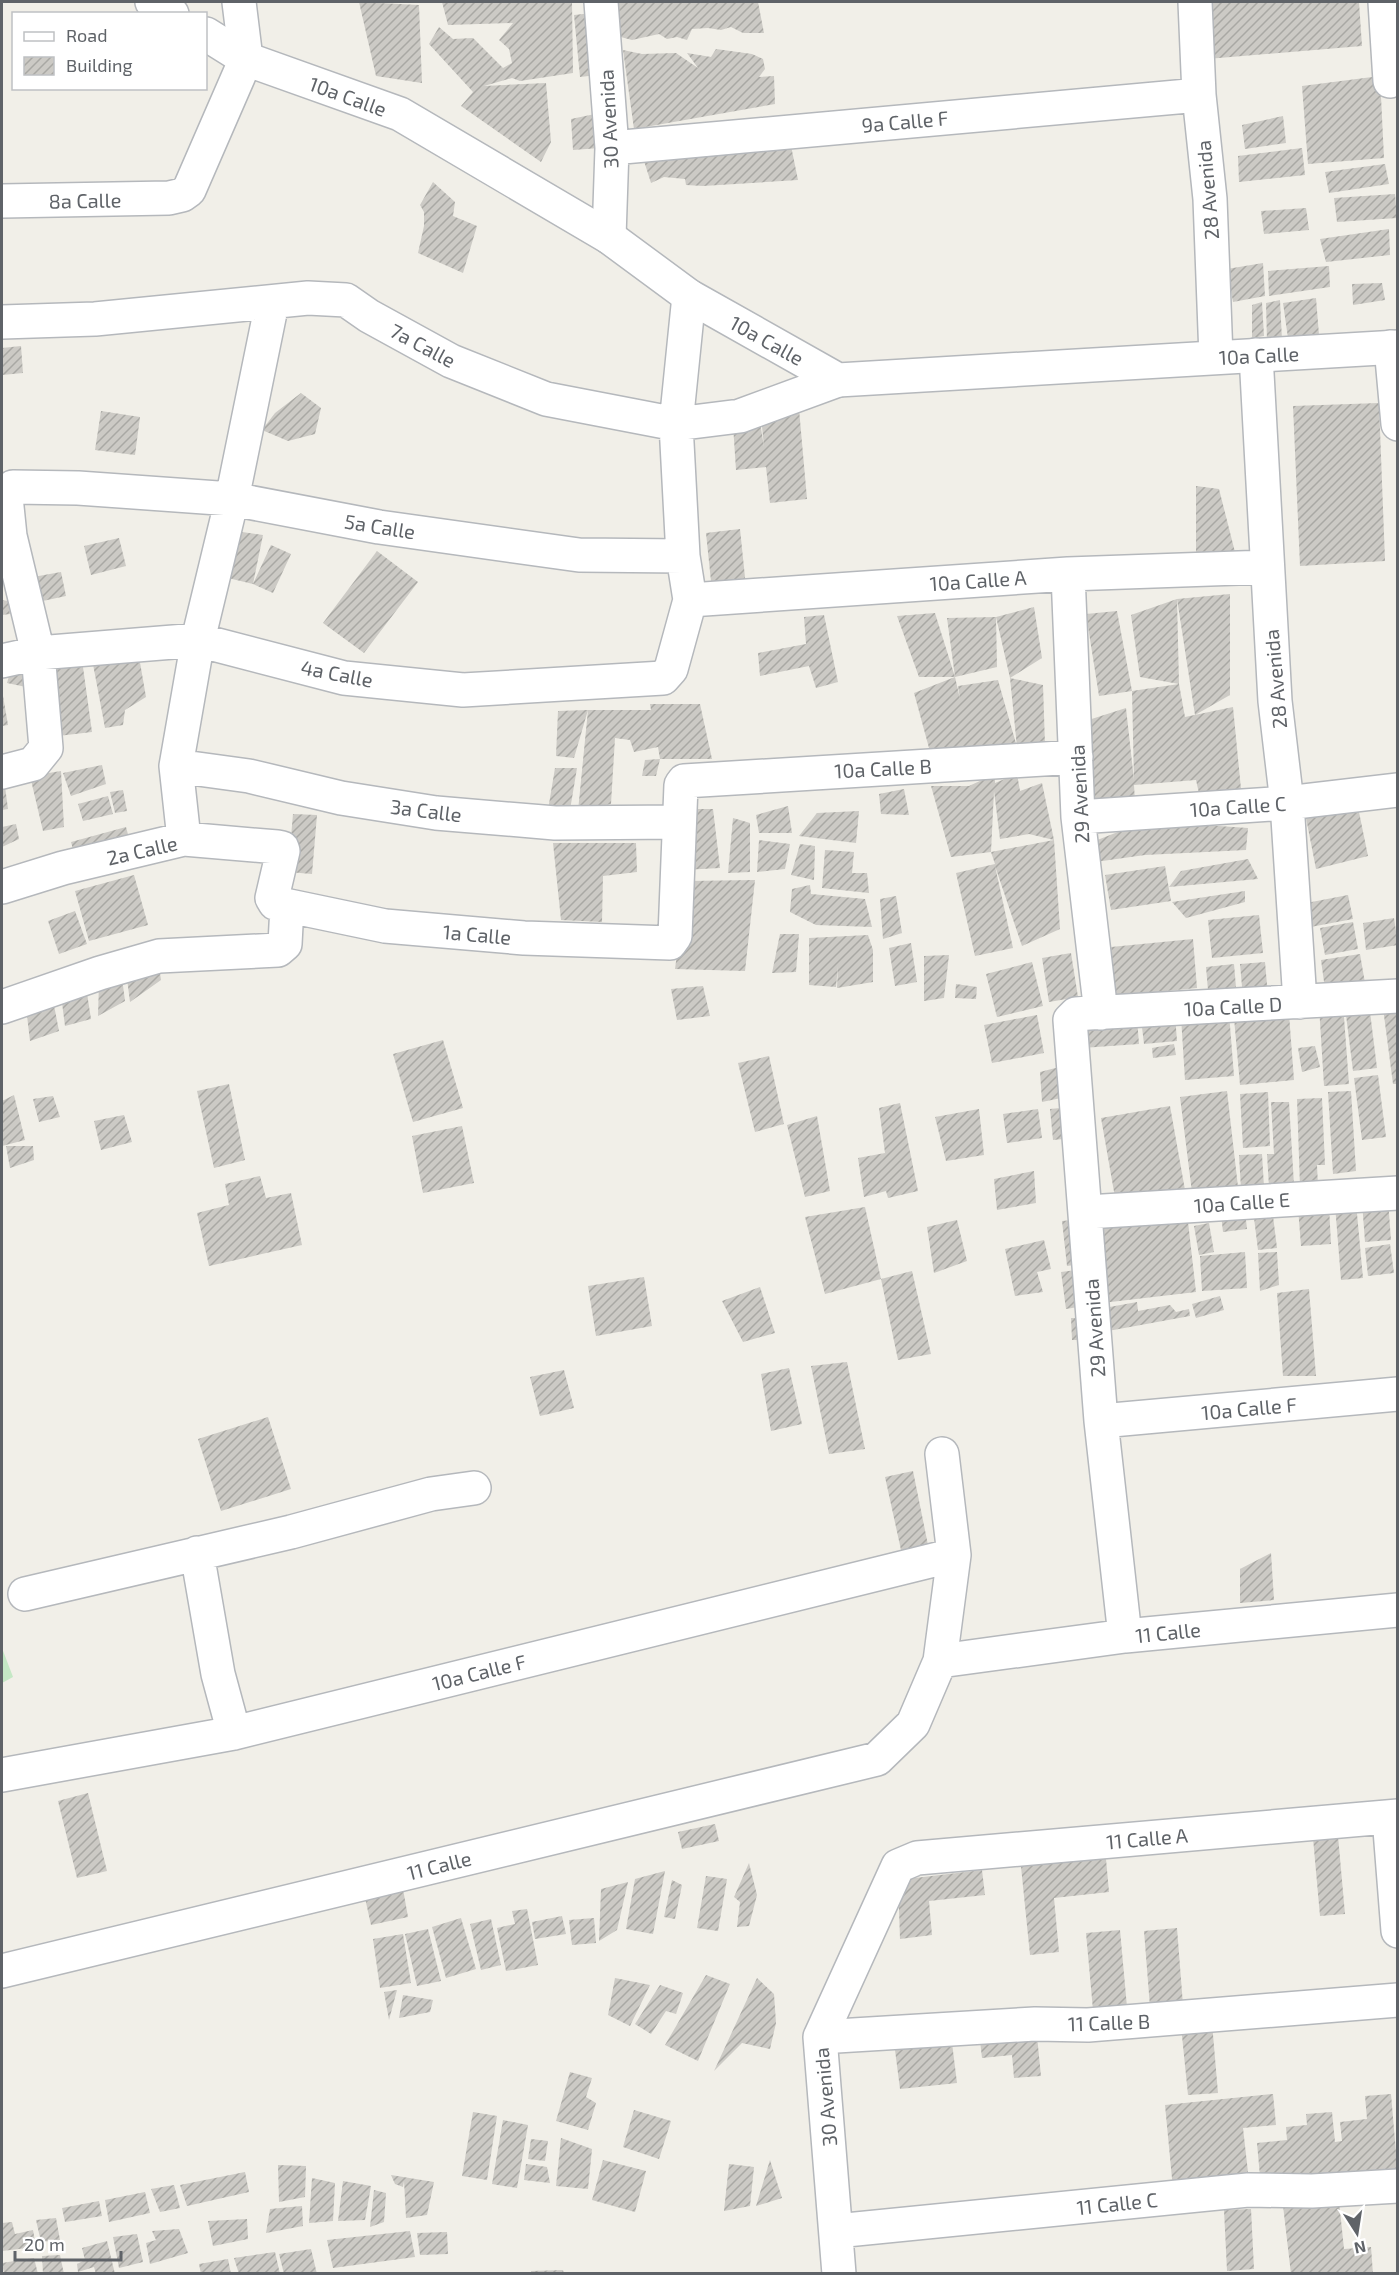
<svg xmlns="http://www.w3.org/2000/svg" width="1399" height="2275" font-family="'Exo 2',sans-serif">
  <defs>
    <pattern id="building-hatch" width="6" height="6" patternUnits="userSpaceOnUse" patternTransform="scale(1.5)"><rect width="6" height="6" fill="#cccac5"/><path d="M-1 1l2-2M0 6l6-6M5 7l2-2" fill="none" stroke="#a9a8a4"/></pattern>
  </defs>
  <rect width="100%" height="100%" fill="#f1efe8"/>
  <path fill="#c5e8c5" d="M2,1648l11,29 -11,6z"/>
  <path fill="url(#building-hatch)" d="M359,2l60,3 3,78 -46,-7z
    M442,2h130l1,71 -53,8 -8,-3 -28,8 62,-3 5,59 -10,20 -80,-56 12,-14 -44,-48 10,-17 14,12 20,-1 30,30 9,-5 -3,-14 -10,-9 14,-17 -65,2z
    M611,2h147l6,31h-21l-12,-6 -10,3 -13,-2 -16,1 -5,11 -10,-3 -10,2 -8,-5 -27,6 -15,-4z
    M1207,2h152l3,44 -155,13z
    M601,12l5,62 -26,3 -6,-62z
    M716,49l36,5 11,5 2,10 -6,8 15,-1 1,28 -141,25 -11,-79 19,4 34,-1 22,15 -11,-15 24,4z
    M1380,76l4,82 -76,6 -6,-78z
    M595,114l5,34 -27,2 -2,-31z
    M1283,116l3,27 -41,6 -3,-24z
    M790,141l8,39 -95,6 -17,-1 -1,-6 -21,-2 -13,6 -7,-22z
    M1302,148l3,27 -66,7 -1,-26z
    M1385,164l4,20 -60,9 -4,-21z
    M433,182l22,20 -2,14 24,10 -14,47 -45,-20 6,-27v-14l-4,-7z
    M1395,194l2,24 -60,4 -3,-24z
    M1306,208l3,22 -45,4 -3,-23z
    M1389,229l1,26 -64,7 -6,-23z
    M1263,263l2,33 -32,6 -6,-33z
    M1329,266l1,21 -61,9 -1,-25z
    M1382,283l3,17 -32,5 -1,-21z
    M1316,298l3,37 -31,3 -5,-35z
    M1280,300l2,40 -15,2 -1,-39z
    M1262,302l2,34 -12,2v-33z
    M21,346l2,27 -21,2v-27z
    M301,393l20,15 -6,26 -27,7 -26,-11 13,-17z
    M1379,403l6,158 -85,5 -7,-160z
    M799,409l8,90 -37,4 -4,-36 -30,3 -3,-45 27,-3 4,25 -3,-31z
    M101,411l39,6 -5,38 -40,-5z
    M1196,486l23,3 17,67 -40,1z
    M740,529l6,58 -34,4 -6,-58z
    M235,531l28,4 -10,49 -25,-6z
    M119,538l7,28 -35,9 -7,-29z
    M271,545l20,9 -18,39 -20,-9z
    M377,551l41,31 -54,71 -41,-30z
    M61,572l5,24 -28,6 -5,-25z
    M1230,594v101l-35,20 -18,-116z
    M1177,599l2,85 -39,-7 -9,-62z
    M2,600l6,1 2,13 -8,1z
    M1034,607l8,51 -32,20 -14,-61 1,50 -42,10 -8,-59 49,-1z
    M1117,611l15,80 -33,5 -13,-82z
    M935,613l20,64h-36l-22,-61z
    M824,615l14,67 -22,6 -7,-22 -49,10 -2,-23 48,-9 -2,-27z
    M138,651l8,46 -21,13 -2,15 -18,3 -13,-69z
    M82,660l10,72 -34,4 -10,-72z
    M30,666l-4,21 -19,-4 4,-14z
    M955,677l5,22 -2,-13 40,-6 19,67 -7,-69 33,7 2,60 -113,14 -18,-66z
    M1179,684l6,33 48,-10 8,82 -41,9 -4,-18 -62,5 1,17 -49,3 -7,-82 47,-15 8,72 -2,-89z
    M2,690l6,35 -6,1z
    M650,704h50l12,55h-52l-4,17h-14l3,-16 15,-1 -2,-12 -24,5 -4,-12 -15,-2 -4,66 -33,7 10,-101 -14,48 -18,-2 2,-45 30,-1h63z
    M102,765l4,19 -35,12 -8,-23z
    M555,768h22l-7,42h-22z
    M61,771l3,56 -21,4 -13,-55z
    M995,774v9l22,-9 3,17 22,-8 12,57 -25,-6 -29,5 -6,-48 -3,61 63,-12 6,89 -38,17 -27,-80 18,82 -38,8 -19,-83 39,-9 -4,-12 -40,5 -20,-71h38z
    M4,779l4,30 -6,1v-30z
    M904,789l5,26 -28,-1 -2,-20z
    M123,790l4,21 -12,2 -5,-21z
    M108,796l5,18 -30,7 -5,-17z
    M788,806l4,27h-33l-3,-18z
    M687,809h26l7,59 -37,2z
    M859,811l-3,32 -57,-7 18,-23z
    M1359,812l9,44 -52,13 -10,-51z
    M293,814l24,1 -5,59 -24,-2z
    M733,818l17,5v49l-22,1z
    M1146,821l102,7 -2,22 -101,5 -57,8 -6,-17z
    M16,824l3,15 -17,8v-20z
    M126,827l6,22 -55,15 -6,-22z
    M759,840l31,4 -5,25 -28,3z
    M553,843h83l1,29 -34,4 -1,46 -41,-2z
    M800,844l15,2 -1,34 -23,-5z
    M825,850l29,2 -2,21h15l2,20 -47,-5z
    M1248,859l10,20 -89,8 12,-16z
    M1165,866l6,35 -60,9 -6,-35z
    M134,875l14,50 -59,16 -14,-50z
    M755,880l-10,91 -70,-2 12,-88z
    M810,885l1,9 54,5 7,28 -56,-2 -26,-13 2,-23z
    M1245,891v11l-59,16 -14,-16z
    M1348,895l5,24 -53,10 -4,-24z
    M896,896l6,37 -19,6 -3,-40z
    M75,911l12,33 -28,10 -11,-33z
    M1259,915l4,38 -51,5 -4,-38z
    M1394,918l4,27 -32,5 -3,-27z
    M1353,922l5,27 -33,6 -5,-27z
    M780,934h19l-3,38 -24,1z
    M868,935l5,15v32l-36,6 1,-22 -2,21 -27,-2v-47z
    M1193,939l4,49 -81,8 -5,-49z
    M911,943l6,39 -22,4 -6,-38z
    M1071,953l7,44 -29,5 -7,-44z
    M1360,954l5,29 -40,6 -4,-29z
    M949,955l-5,43 -20,3v-45z
    M1032,962l11,44 -46,11 -11,-43z
    M1265,962l3,34 -25,2 -3,-34z
    M1234,964l3,35 -28,3 -3,-35z
    M159,967l2,13 -31,22 -4,-31z
    M122,978l3,23 -27,15 1,-34z
    M956,984l21,3 -1,12 -21,-1z
    M703,986l7,30 -33,4 -6,-31z
    M86,987l5,32 -26,7 -4,-31z
    M52,995l7,36 -29,10 -4,-34z
    M1343,1004l6,80 -25,2 -5,-80z
    M1369,1004l8,64 -24,3 -8,-64z
    M1398,1006v78h-5l-10,-76z
    M1229,1013l5,63 -49,4 -4,-63z
    M1289,1014l5,66 -54,5 -6,-67z
    M1037,1015l7,38 -52,10 -8,-38z
    M1175,1015l2,26 -33,3 -3,-25z
    M1137,1019l2,25 -57,4 -3,-24z
    M443,1040l20,68 -50,14 -20,-68z
    M1174,1044l2,11 -23,3 -1,-10z
    M1315,1046l5,21 -18,5 -4,-24z
    M769,1056l15,68 -29,8 -17,-69z
    M1067,1065l-1,32 -24,5 -2,-30z
    M1378,1075l8,62 -24,3 -8,-62z
    M229,1084l16,76 -31,8 -17,-77z
    M1227,1091l11,96 -46,5 -12,-95z
    M1351,1091l5,80 -23,3 -5,-82z
    M1268,1092l2,54 -27,2 -3,-54z
    M14,1095l11,45 -23,6v-45z
    M53,1096l7,21 -21,5 -6,-23z
    M1322,1098l3,67h-8l1,21 -18,1 -3,-88z
    M1271,1102h18l5,83 -25,2 -2,-33h7z
    M900,1103l18,88 -30,7 -2,-7 -22,6 -6,-39 27,-5 -6,-45z
    M1170,1106l15,84 -69,13 -15,-85z
    M1071,1107l3,31 -21,2 -3,-31z
    M979,1109l5,46 -38,6 -11,-44z
    M1038,1109l4,29 -35,5 -4,-29z
    M124,1115l8,27 -31,8 -7,-29z
    M817,1116l13,75 -25,6 -18,-72z
    M462,1126l12,57 -51,10 -11,-57z
    M6,1146h27l1,14 -24,8z
    M1262,1154l2,33 -23,2 -2,-34z
    M1034,1171l2,32 -39,7 -3,-31z
    M260,1176l6,22 25,-5 11,52 -93,21 -12,-53 32,-8 -4,-21z
    M1388,1200l3,40 -26,2 -3,-40z
    M1356,1203l7,75 -22,2 -6,-75z
    M1329,1206l2,38 -30,2 -3,-38z
    M865,1207l16,72 31,-8 19,83 -33,6 -17,-81 -56,15 -20,-77z
    M1272,1208l5,40 -19,2 -5,-40z
    M1245,1211l2,18 -24,3 -2,-18z
    M1187,1213l9,79 -94,11 -9,-79z
    M1082,1219l5,44 -20,3 -5,-45z
    M957,1220l10,41 -33,12 -7,-46z
    M1209,1223l5,29 -15,3 -5,-29z
    M1044,1240l7,29 -14,3 6,20 -28,4 -10,-47z
    M1390,1244l4,29 -26,3 -3,-28z
    M1245,1252l2,36 -45,3 -2,-35z
    M1277,1252l2,33 -19,6 -2,-38z
    M1084,1269l6,36 -24,4 -5,-37z
    M644,1277l8,49 -56,10 -8,-50z
    M760,1287l15,46 -32,9 -21,-41z
    M1309,1289l7,87h-33l-6,-83z
    M1220,1296l4,14 -28,8 -4,-14z
    M1137,1302l1,9 32,-6 6,7 13,-3 1,7 -82,15 -4,-23z
    M1071,1318h18l1,22h-18z
    M847,1362l18,87 -36,5 -18,-88z
    M789,1368l13,56 -31,7 -10,-57z
    M564,1370l10,38 -34,8 -10,-39z
    M268,1417l23,72 -70,22 -23,-72z
    M913,1471l15,74 -27,5 -16,-73z
    M1271,1553l3,47 -34,3v-34z
    M88,1793l19,78 -30,7 -19,-77z
    M715,1824l4,17 -37,8 -4,-17z
    M1338,1836l7,78 -25,2 -7,-78z
    M1105,1848l4,44 -55,6 5,54 -29,3 -10,-98z
    M749,1863l8,32 -8,31 -12,1 3,-25 -6,-5z
    M982,1870l3,25 -56,6 3,34 -32,4 -2,-59z
    M665,1871l-12,63 -27,-5 9,-50z
    M706,1876l21,3 -9,52 -21,-3z
    M672,1880l10,5 -7,34 -11,-2z
    M628,1882l-11,48 -18,11 2,-52z
    M403,1889l5,28 -37,8 -6,-27z
    M527,1909l11,56 -32,6 -9,-43 18,-4 -3,-13z
    M562,1916l4,18 -31,5 -3,-17z
    M461,1918l15,51 -30,9 -14,-51z
    M594,1918l2,25 -24,2 -3,-25z
    M491,1919l10,46 -20,5 -11,-46z
    M1177,1928l6,77 -33,2 -6,-76z
    M428,1929l13,52 -24,5 -12,-52z
    M1120,1930l8,88 -34,3 -8,-88z
    M403,1934l8,49 -31,5 -7,-49z
    M706,1975l24,9 -32,77 -33,-16z
    M615,1978l35,7 -20,41 -22,-11z
    M757,1978l17,16 2,29 -6,26 -28,-6 -28,28z
    M660,1985l23,8 -7,21 -10,-3 -15,23 -16,-10z
    M397,1990l-8,30 -5,-28z
    M403,1995l30,5 -3,12 -31,6z
    M1212,2023l6,70 -30,2 -7,-69z
    M1036,2026l5,50 -27,2 -2,-23 -30,3 -3,-26z
    M952,2043l5,40 -57,6 -5,-39z
    M570,2072l22,6 -6,19 10,6 -8,27 -32,-9z
    M1273,2094l3,31 -33,3 6,53 -76,8 -8,-84z
    M1391,2094l7,82 -137,12 -4,-45 30,-3 -1,-13 21,-2 -1,-11 26,-2 3,30 7,-1 -2,-19 27,-3 -2,-23z
    M634,2110l37,11 -12,38 -36,-12z
    M473,2112l24,4 -10,64 -25,-4z
    M503,2120l25,5 -11,63 -25,-4z
    M561,2138l31,11 -4,40 -32,-3z
    M531,2139l17,2 -3,20 -17,-2z
    M603,2160l43,11 -11,41 -43,-12z
    M770,2160l12,38 -26,8z
    M526,2164l21,3 3,16 -26,-3z
    M729,2164l25,3 -4,39 -26,5z
    M278,2165l28,1 -1,31 -26,5z
    M245,2172l4,20 -62,14 -7,-21z
    M391,2175l43,7 -7,33 -21,3 -2,-37 -1,6 -8,-3z
    M312,2178l23,5 -2,38 -24,2z
    M343,2181l28,5 -6,34 -27,1z
    M174,2185l6,23 -20,4 -9,-23z
    M374,2190l12,3 -2,29 -14,5z
    M1338,2191l6,58 27,-2 2,27h-82l-9,-77z
    M145,2192l5,21 -41,9 -4,-22z
    M99,2201l3,15 -37,6 -3,-14z
    M302,2206l1,20 -37,7 4,-24z
    M1251,2209l3,60 -27,2 -3,-61z
    M56,2218l4,22 -19,2 -5,-22z
    M247,2219l1,20 -35,7 -5,-25z
    M12,2222l3,12 18,-4 3,17 -34,4v-28z
    M179,2229l9,24 -38,11 -4,-21 10,-3 -4,-9z
    M410,2231l5,26 -82,11 -6,-28z
    M447,2232l1,22 -28,1 -3,-22z
    M137,2234l6,28 -24,6 -6,-31z
    M107,2241l8,33h-19l-2,-7 -16,5 -1,-8 8,-4 -3,-12z
    M311,2249l6,25h-33l-5,-20z
    M275,2252l5,22h-41l-5,-16z
    M60,2255l4,19h-21l-1,-18z
    M34,2258l4,16h-34l-2,-11z
    M228,2259l3,15h-30l-2,-10z
    M563,2270l1,4h-33v-3z"/>
  <g fill="none" stroke-linecap="round" stroke-linejoin="round">
    <defs>
      <path id="minor" d="M601,2l11,146 -3,89
        M1195,2l4,93 11,104 6,158
        M1385,2l5,79
        M612,148l587,-53
        M2,201l167,-3 13,-3 7,-5 57,-131 -7,-57
        M2,322l93,-3 213,-21 38,2 23,16 82,45 95,38 130,25 64,-8 98,-36
        M1391,347l7,77
        M1256,355l19,346 12,102 13,199
        M1068,574l10,243 23,196
        M690,600l378,-26 199,-7
        M2,661l36,-8 160,-13 146,38 119,12 200,-12 8,-9 19,-69 -7,-44 -7,-132 13,-128
        M176,766l73,10 92,22 95,15 119,10 124,-1
        M2,772l31,-8 13,-16 -8,-95 -28,-117 -4,-39 7,-10 65,1 154,11 147,28 200,28 104,1
        M1078,817l209,-14 111,-13
        M184,839l-8,-73 22,-126 34,-141 40,-196
        M2,887l61,-19 121,-29 93,8 5,1 1,3 -11,47 3,5 110,23 139,12 146,5 5,-7 6,-151 3,-4 392,-24
        M2,1007l98,-34 59,-17 119,-6 7,-6 2,-38
        M1087,1212l311,-19
        M1101,1421l297,-27
        M197,1553l21,121 16,59
        M25,1594l266,-62 140,-38 43,-6
        M1125,1636l-24,-215 -31,-401 6,-6 13,-1 309,-17
        M940,1661l185,-25 273,-26
        M2,1775l232,-42 720,-178
        M1389,1817l9,114
        M2,1971l875,-212 36,-35 27,-63 14,-106 -12,-101
        M820,2037l215,-13 53,1 310,-25
        M836,2231l412,-41 64,1 86,-5
        M839,2274l-19,-237 78,-171 19,-8 481,-42"/>
      <path id="tertiary" d="M152,2l20,12
        M206,34l40,25 154,55 209,123 80,59 149,84 560,-33"/>
    </defs>
    <use href="#minor" stroke="#b5b8bc" stroke-width="36"/>
    <use href="#tertiary" stroke="#b5b8bc" stroke-width="36"/>
    <use href="#minor" stroke="#fff" stroke-width="33"/>
    <use href="#tertiary" stroke="#fff" stroke-width="33"/>
  </g>
  <g text-anchor="middle" dominant-baseline="central" stroke-width="4.5" stroke-linejoin="round" paint-order="stroke">
    <g font-size="20" fill="#5f6368" stroke="#fff">
      <text transform="translate(348 96) rotate(20)">10a Calle</text>
      <text transform="translate(608 119) rotate(-93)">30 Avenida</text>
      <text transform="translate(905 121) rotate(-5)">9a Calle F</text>
      <text transform="translate(1207 190) rotate(-95)">28 Avenida</text>
      <text transform="translate(85 200) rotate(-1)">8a Calle</text>
      <text transform="translate(767 340) rotate(29)">10a Calle</text>
      <text transform="translate(423 345) rotate(28)">7a Calle</text>
      <text transform="translate(1259 355) rotate(-3)">10a Calle</text>
      <text transform="translate(380 526) rotate(9)">5a Calle</text>
      <text transform="translate(978 580) rotate(-4)">10a Calle A</text>
      <text transform="translate(337 673) rotate(11)">4a Calle</text>
      <text transform="translate(1275 679) rotate(-95)">28 Avenida</text>
      <text transform="translate(883 768) rotate(-3)">10a Calle B</text>
      <text transform="translate(1079 794) rotate(-93)">29 Avenida</text>
      <text transform="translate(1238 806) rotate(-4)">10a Calle C</text>
      <text transform="translate(426 810) rotate(7)">3a Calle</text>
      <text transform="translate(142 850) rotate(-13)">2a Calle</text>
      <text transform="translate(477 934) rotate(5)">1a Calle</text>
      <text transform="translate(1233 1006) rotate(-3)">10a Calle D</text>
      <text transform="translate(1242 1202) rotate(-4)">10a Calle E</text>
      <text transform="translate(1094 1328) rotate(-94)">29 Avenida</text>
      <text transform="translate(1249 1408) rotate(-5)">10a Calle F</text>
      <text transform="translate(1168 1632) rotate(-6)">11 Calle</text>
      <text transform="translate(479 1672) rotate(-14)">10a Calle F</text>
      <text transform="translate(1147 1838) rotate(-5)">11 Calle A</text>
      <text transform="translate(439 1865) rotate(-14)">11 Calle</text>
      <text transform="translate(1109 2022) rotate(-2)">11 Calle B</text>
      <text transform="translate(825 2097) rotate(-95)">30 Avenida</text>
      <text transform="translate(1117 2203) rotate(-6)">11 Calle C</text>
    </g>
  </g>
  <rect width="1399" height="2275" fill="none" stroke="#5f6368" stroke-width="6"/>
  <rect x="12" y="12" width="195" height="78" fill="#ffffff" stroke="#bfc1c3" stroke-width="1.5"/>
  <rect x="24" y="32" width="30" height="9" fill="#ffffff" stroke="#bfc1c3" stroke-width="1.5"/>
  <text x="66" y="42" font-size="18" fill="#5f6368">Road</text>
  <rect x="24" y="57" width="30" height="18" fill="url(#building-hatch)" stroke="#bfc1c3" stroke-width="1.5"/>
  <text x="66" y="72" font-size="18" fill="#5f6368">Building</text>
  <g transform="translate(1357 2233) rotate(168)" stroke="#ffffff" stroke-width="4.5" paint-order="stroke">
  <path d="M0-4.5L10 22L0 15L-10 22Z" fill="#5f6368"/>
  <text y="-9" font-size="16" font-weight="bold" text-anchor="middle" fill="#5f6368">N</text>
  </g>
  <path d="M15 2251v9h106v-9" fill="none" stroke="#5f6368" stroke-width="3"/>
  <text x="24" y="2251" font-size="18" fill="#5f6368" stroke="#ffffff" stroke-width="4.5" paint-order="stroke">20 m</text>
</svg>
